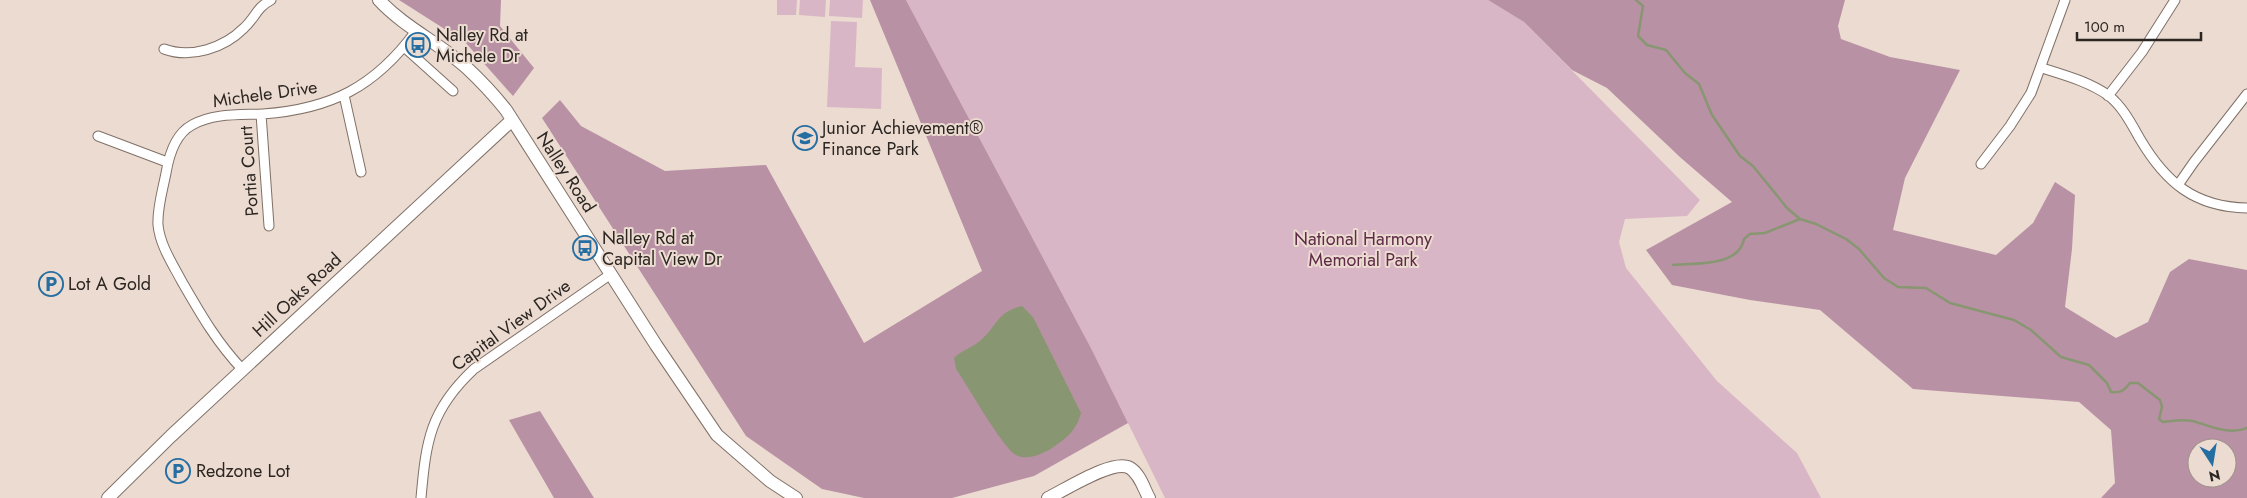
<svg xmlns="http://www.w3.org/2000/svg" width="2247" height="498" font-family="Jost,sans-serif">
  <rect width="100%" height="100%" fill="#ecdbd0"/>
  <path fill="#d8b6c6" d="M777,0h20l-1,15h-19z
    M800,0h26l-1,17 -26,-2z
    M830,0h33l-1,18 -33,-2z
    M906,0h582l36,22 176,178 -13,16 -62,3 -6,23 7,26 91,113 80,72 24,45h-656l-73,-148z
    M831,21l26,1 -2,45 27,1 -1,41 -54,-2z"/>
  <path fill="#b991a5" fill-rule="evenodd" d="M399,0h102l-1,26 34,42 -21,28 -48,-54z
    M870,0h36l186,350 36,73 -94,53 -82,22h-88l-42,-9 -76,-53 -204,-318 18,-18 21,26 84,45 101,-6 98,178 118,-72z
    M1488,0h357l-7,26 3,13 49,18 70,13 -55,108 -12,52 103,25 37,-32 22,-41 20,13 -3,54 -7,58 51,31 32,-16 22,-50 19,-13 58,11v228h-146l14,-15 -4,-53 -32,-28 -166,-13 -93,-79 -70,-10 -78,-15 -26,-35 86,-48 -51,-44 -74,-70 -35,-18 -48,-48zM2197,448h30v30h-30z
    M540,411l54,87h-40l-45,-78z"/>
  <path fill="#889672" d="M1022,306l11,11 48,96c-5,18 -14,25 -29,35 -9,6 -26,13 -36,7 -14,-8 -48,-69 -60,-86l-2,-11c8,-8 19,-11 27,-18 17,-15 16,-28 41,-34z"/>
  <g fill="none" stroke-linecap="round" stroke-linejoin="round">
    <path stroke="#889672" stroke-width="2.5" d="M1636,0l7,6 -5,30 9,9 19,5 19,23 14,11 13,31 28,41 13,10 34,42 13,11 16,5 30,15 13,10 25,29 14,9 28,1 24,15 64,17 17,10 30,27 28,8 18,18 4,9c9,1 13,-1 19,-9h8l22,17 2,7 -3,12 4,3c9,-1 20,-3 29,-1 17,4 37,15 55,7
      M1673,265c22,-2 66,2 71,-26l6,-5 15,-1 35,-14"/>
    <defs>
      <path id="street" d="M404,47l49,44
        M164,49c27,10 60,-1 80,-21 12,-11 12,-20 27,-28
        M2042,68c22,7 48,14 67,28 14,11 23,29 31,43 26,44 55,68 107,69
        M344,95l17,77
        M2108,96l34,-44 33,-52
        M261,114l8,112
        M98,136l69,26
        M1981,164l29,-38 21,-33 34,-93
        M2178,185l16,-23 53,-68
        M243,370c-26,-27 -43,-57 -62,-90 -9,-17 -21,-35 -23,-55 -1,-17 5,-36 8,-52 3,-18 9,-39 26,-48 21,-12 47,-10 71,-11 68,-5 112,-27 153,-83
        M421,498c5,-57 9,-88 53,-129l137,-95"/>
      <path id="secondary" d="M379,0c25,27 60,43 88,68 14,13 27,27 39,42l150,235 61,90 53,46 26,17
        M108,498l63,-62 341,-316
        M1048,498c17,-8 66,-40 82,-30 10,6 14,21 19,30"/>
    </defs>
    <use href="#street" stroke="#807168" stroke-width="11"/>
    <use href="#secondary" stroke="#807168" stroke-width="14"/>
    <use href="#street" stroke="#fff" stroke-width="9"/>
    <use href="#secondary" stroke="#fff" stroke-width="12"/>
  </g>
  <defs>
    <symbol id="bus-ring" viewBox="-11 -11 22 22"><circle r="9.5" fill="#ecdbd0" stroke="#256ea1" stroke-width="1.5"/><path d="M-5-6H5V4H4V6H2V4H-2V6H-4V4H-5ZM-3.5-4V0h7V-4ZM-3.5 1.2v1.5H-2V1.2ZM2 1.2v1.5H3.5V1.2Z" fill="#256ea1"/></symbol>
    <symbol id="school-ring" viewBox="-11 -11 22 22"><circle r="9.5" fill="#ecdbd0" stroke="#256ea1" stroke-width="1.5"/><path d="M0-5L7-2L0 1L-7-2ZM-4 1L0 2.5L4 1V4Q0 6-4 4Z" fill="#256ea1"/></symbol>
    <symbol id="parking-ring" viewBox="-11 -11 22 22"><circle r="9.5" fill="#ecdbd0" stroke="#256ea1" stroke-width="1.5"/><path d="M-3.5-5.5H1a3.5 3.5 0 0 1 0 7H-1V5.5H-3.5ZM-1-3.4V-.6H.8a1.4 1.4 0 0 0 0-2.8Z" fill="#256ea1"/></symbol>
  </defs>
  <g fill-rule="evenodd">
    <use href="#bus-ring" x="404" y="31" width="28" height="28"/>
    <use href="#school-ring" x="791" y="124" width="28" height="28"/>
    <use href="#bus-ring" x="571" y="234" width="28" height="28"/>
    <use href="#parking-ring" x="37" y="270" width="28" height="28"/>
    <use href="#parking-ring" x="164" y="457" width="28" height="28"/>
  </g>
  <g text-anchor="middle" dominant-baseline="central" stroke-width="4" stroke-linejoin="round" paint-order="stroke">
    <g font-size="18" fill="#2c2622" stroke="#ecdbd0" text-anchor="start">
      <text x="436" y="35">Nalley Rd at<tspan x="436" dy="21">Michele Dr</tspan></text>
      <text x="822" y="128">Junior Achievement®<tspan x="822" dy="21">Finance Park</tspan></text>
      <text x="602" y="238">Nalley Rd at<tspan x="602" dy="21">Capital View Dr</tspan></text>
      <text x="68" y="284">Lot A Gold</text>
      <text x="196" y="471">Redzone Lot</text>
    </g>
    <g font-size="18" fill="#2c2622" stroke="#ecdbd0">
      <text transform="translate(265 94) rotate(-8)">Michele Drive</text>
      <text transform="translate(249 171) rotate(-94)">Portia Court</text>
      <text transform="translate(566 172) rotate(57)">Nalley Road</text>
      <text transform="translate(297 295) rotate(-43)">Hill Oaks Road</text>
      <text transform="translate(511 325) rotate(-36)">Capital View Drive</text>
    </g>
    <g font-size="18" fill="#5e2a47" stroke="#ecdbd0">
      <text x="1363" y="239">National Harmony<tspan x="1363" dy="21">Memorial Park</tspan></text>
    </g>
  </g>
  <g transform="translate(2212 463) rotate(168)"><circle r="24" fill="#ecdbd0" stroke="#9f938a"/>
  <path d="M0-4L9 19L0 12L-9 19Z" fill="#256ea1"/>
  <text y="-8" font-size="14" font-weight="bold" text-anchor="middle" fill="#2c2622">N</text>
  </g>
  <path d="M2077 32v8h124v-8" fill="none" stroke="#2c2622" stroke-width="2.5"/>
  <text x="2084" y="32" font-size="15" fill="#2c2622" stroke="#ecdbd0" stroke-width="4" paint-order="stroke">100 m</text>
</svg>
